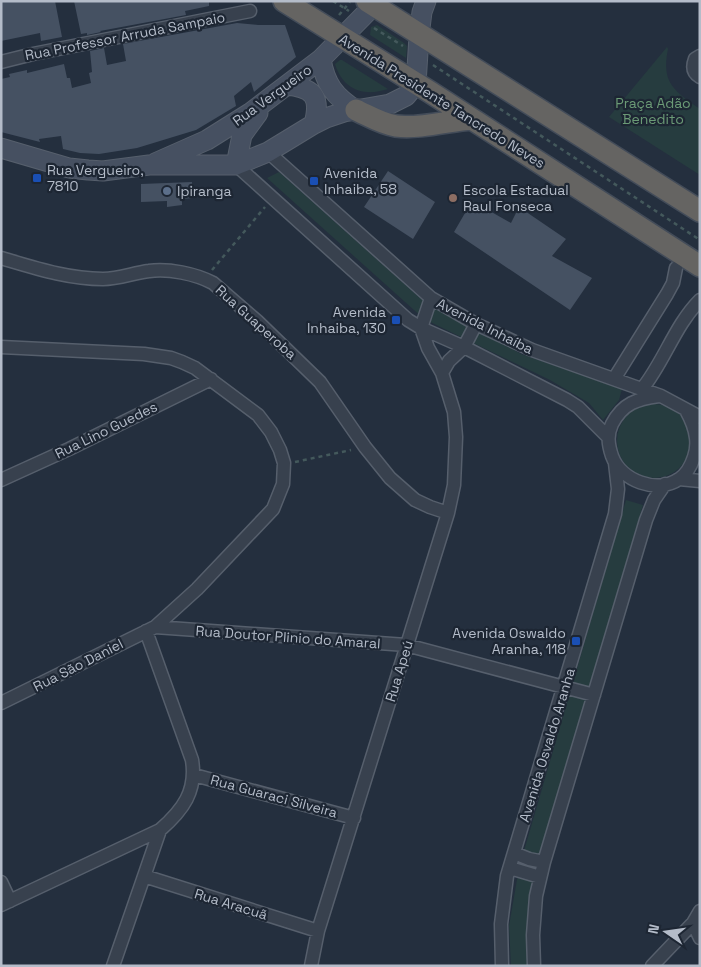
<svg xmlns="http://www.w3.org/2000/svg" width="701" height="967" font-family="'Space Grotesk',sans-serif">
  <rect width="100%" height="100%" fill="#242f3e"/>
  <path fill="#263c3f" d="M377,25l27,18 3,3 -1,12 -36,-23 1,-8z
    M667,47l1,2c-7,34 6,42 32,60v66l-91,-58z
    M340,60h2l46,29c-24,8 -45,1 -53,-25z
    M279,172l142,127 100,55 101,35 -3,11 -16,20 -14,-17 -39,-23 -126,-61 -157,-141z
    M617 441a37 37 0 1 1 74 0a37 37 0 1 1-74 0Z
    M626,500l17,5 -108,368c-7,33 -8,59 -6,93h-18l-2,-40 10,-58z"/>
  <path fill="#455162" d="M1,1h54l7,36 -21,4 -1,-8 -39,8z
    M74,1h135v5l-24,5 1,4 -86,16 1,1 -14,3v-2l-6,1z
    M237,23l21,2h27l11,32 -42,35 -3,-10 -17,14 2,10 -40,24 -59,18 -38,6 -19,-1 -17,-4 -2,-13 -22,3 1,3 -39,-10v-53l9,-2 -1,-3 18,-4v3l37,-9 3,14h3l2,10 19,-5 -2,-10 3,-1 -2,-21 14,-3 3,17 19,-4 -3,-17z
    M388,171l47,31 -22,37 -49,-32z
    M192,182l1,16 -11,1v6l-15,2v-6l-26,1v-18z
    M472,201l39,22 8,-16 47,32 -14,17 40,22 -22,32 -116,-78z"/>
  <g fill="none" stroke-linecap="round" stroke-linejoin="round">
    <defs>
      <path id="minor" d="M700,56l-5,3c-3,8 -2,14 5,18
        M1,62l32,-8 217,-43
        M268,152l163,146 45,26 56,26 129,46 39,21
        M236,165l172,155 13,8 43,19 103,53 11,7 29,29
        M1,258c34,10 67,21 102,21 16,0 30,-6 46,-8 19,-3 47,3 64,12l44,38 63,61 45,65 25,31 25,22 15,7 18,6
        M1,347l143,7 27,4 11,4 13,6 63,47 13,17 9,18 4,13 -1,21 -10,25 -76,80 -42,38 -154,76
        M442,373l7,-12 15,-14 12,-23
        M614,379l53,-85 6,-11 3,-15
        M642,389c22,-27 33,-64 58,-89
        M659,396c-22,3 -36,7 -47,28 -5,11 -4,20 0,32 9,25 45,38 67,23 8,-5 12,-13 15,-22 2,-6 3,-12 2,-19 -1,-10 -5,-19 -10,-28
        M679,479l21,2
        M1,480l68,-31 142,-70
        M155,627l251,18 188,50
        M194,775l160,43
        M514,853l15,6 15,3
        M510,868l30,9
        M144,876l174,55
        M1,882l9,19
        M1,905l159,-75c23,-20 37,-39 32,-70l-46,-129
        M693,923l7,15
        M113,966l47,-136
        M311,966l7,-35 130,-418 6,-28 2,-48 -2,-25 -12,-39 -14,-25 -7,-20 10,-30
        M502,966l-1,-42 6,-48 108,-362 3,-25 -3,-26
        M534,966l-1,-31 3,-39 8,-34 102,-342 8,-20 11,-16
        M652,966l41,-43 7,-12"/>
      <path id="secondary" d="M321,59c4,25 14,38 35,51
        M287,85c27,3 34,12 27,39
        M1,148l68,20 19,2 15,1 46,-6h87l32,-13 46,-28 12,-6 18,-6 46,-8 16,-8 10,-12 3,-48 3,-24 4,-11
        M155,163l52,-23 43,-27 71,-54 57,-58
        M236,165l6,-30 16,-22"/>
      <path id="trunk" d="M284,1l146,91 270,174
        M367,1l333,210
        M356,110c13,6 26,14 40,16 22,3 53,-5 75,-7"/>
    </defs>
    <use href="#minor" stroke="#565f6c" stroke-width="15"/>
    <use href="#secondary" stroke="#565f6c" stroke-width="21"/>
    <use href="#trunk" stroke="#434c59" stroke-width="24"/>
    <path stroke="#44595c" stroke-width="2.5" stroke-dasharray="4 4" stroke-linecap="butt" d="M333,1l16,10
      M339,15l11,-13
      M374,28l29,18
      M433,65l267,175
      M212,270l53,-63
      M295,462l56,-12"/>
    <use href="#minor" stroke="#38414e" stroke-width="12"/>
    <use href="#secondary" stroke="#465061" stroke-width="19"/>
    <use href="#trunk" stroke="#656462" stroke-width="21"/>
  </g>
  <g fill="#1a4fb4" stroke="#1d2633" stroke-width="2">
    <rect x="32" y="173" width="10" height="10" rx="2.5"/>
    <rect x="309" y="176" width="10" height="10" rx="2.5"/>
    <rect x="391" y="315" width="10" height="10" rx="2.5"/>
    <rect x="571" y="636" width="10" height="10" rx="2.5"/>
  </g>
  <circle fill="#5c6f8a" stroke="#1d2633" stroke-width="2" cx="167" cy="191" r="5"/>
  <circle fill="#8d6e63" stroke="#1d2633" stroke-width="2" cx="453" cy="198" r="5"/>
  <g text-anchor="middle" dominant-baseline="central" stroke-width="4.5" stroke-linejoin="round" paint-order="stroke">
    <g font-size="14" fill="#b4bcc9" stroke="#1d2633">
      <text transform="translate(125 36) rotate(-11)">Rua Professor Arruda Sampaio</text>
      <text transform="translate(272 95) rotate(-36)">Rua Vergueiro</text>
      <text transform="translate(442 101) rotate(32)">Avenida Presidente Tancredo Neves</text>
      <text transform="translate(256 322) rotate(42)">Rua Guaperoba</text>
      <text transform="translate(485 326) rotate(27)">Avenida Inhaíba</text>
      <text transform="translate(106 430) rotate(-26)">Rua Lino Guedes</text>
      <text transform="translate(288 637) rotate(4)">Rua Doutor Plinio do Amaral</text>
      <text transform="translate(78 665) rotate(-27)">Rua São Daniel</text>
      <text transform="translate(399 671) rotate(-73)">Rua Apeú</text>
      <text transform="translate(547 745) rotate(-73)">Avenida Osvaldo Aranha</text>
      <text transform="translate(274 796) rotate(15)">Rua Guaraci Silveira</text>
      <text transform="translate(231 904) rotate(17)">Rua Aracuã</text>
    </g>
    <g font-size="14" fill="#6b9a76" stroke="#1d2633">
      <text x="653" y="103">Praça Adão<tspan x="653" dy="16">Benedito</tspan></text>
    </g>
    <g font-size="14" fill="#b4bcc9" stroke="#1d2633" text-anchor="start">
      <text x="47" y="170">Rua Vergueiro,<tspan x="47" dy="16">7810</tspan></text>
      <text x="324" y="173">Avenida<tspan x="324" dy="16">Inhaiba, 58</tspan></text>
      <text x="463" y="190">Escola Estadual<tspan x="463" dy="16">Raul Fonseca</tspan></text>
      <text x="177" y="191">Ipiranga</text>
      <text x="386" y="312" text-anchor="end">Avenida<tspan x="386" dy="16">Inhaiba, 130</tspan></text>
      <text x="566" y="633" text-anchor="end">Avenida Oswaldo<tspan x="566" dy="16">Aranha, 118</tspan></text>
    </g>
  </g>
  <rect width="701" height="967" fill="none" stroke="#b4bcc9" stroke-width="5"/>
  <g transform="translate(666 932) rotate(283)" stroke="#1d2633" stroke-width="4" paint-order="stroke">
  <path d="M0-4L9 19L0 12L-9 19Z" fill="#b4bcc9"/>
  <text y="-8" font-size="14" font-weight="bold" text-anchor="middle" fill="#b4bcc9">N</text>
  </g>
</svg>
